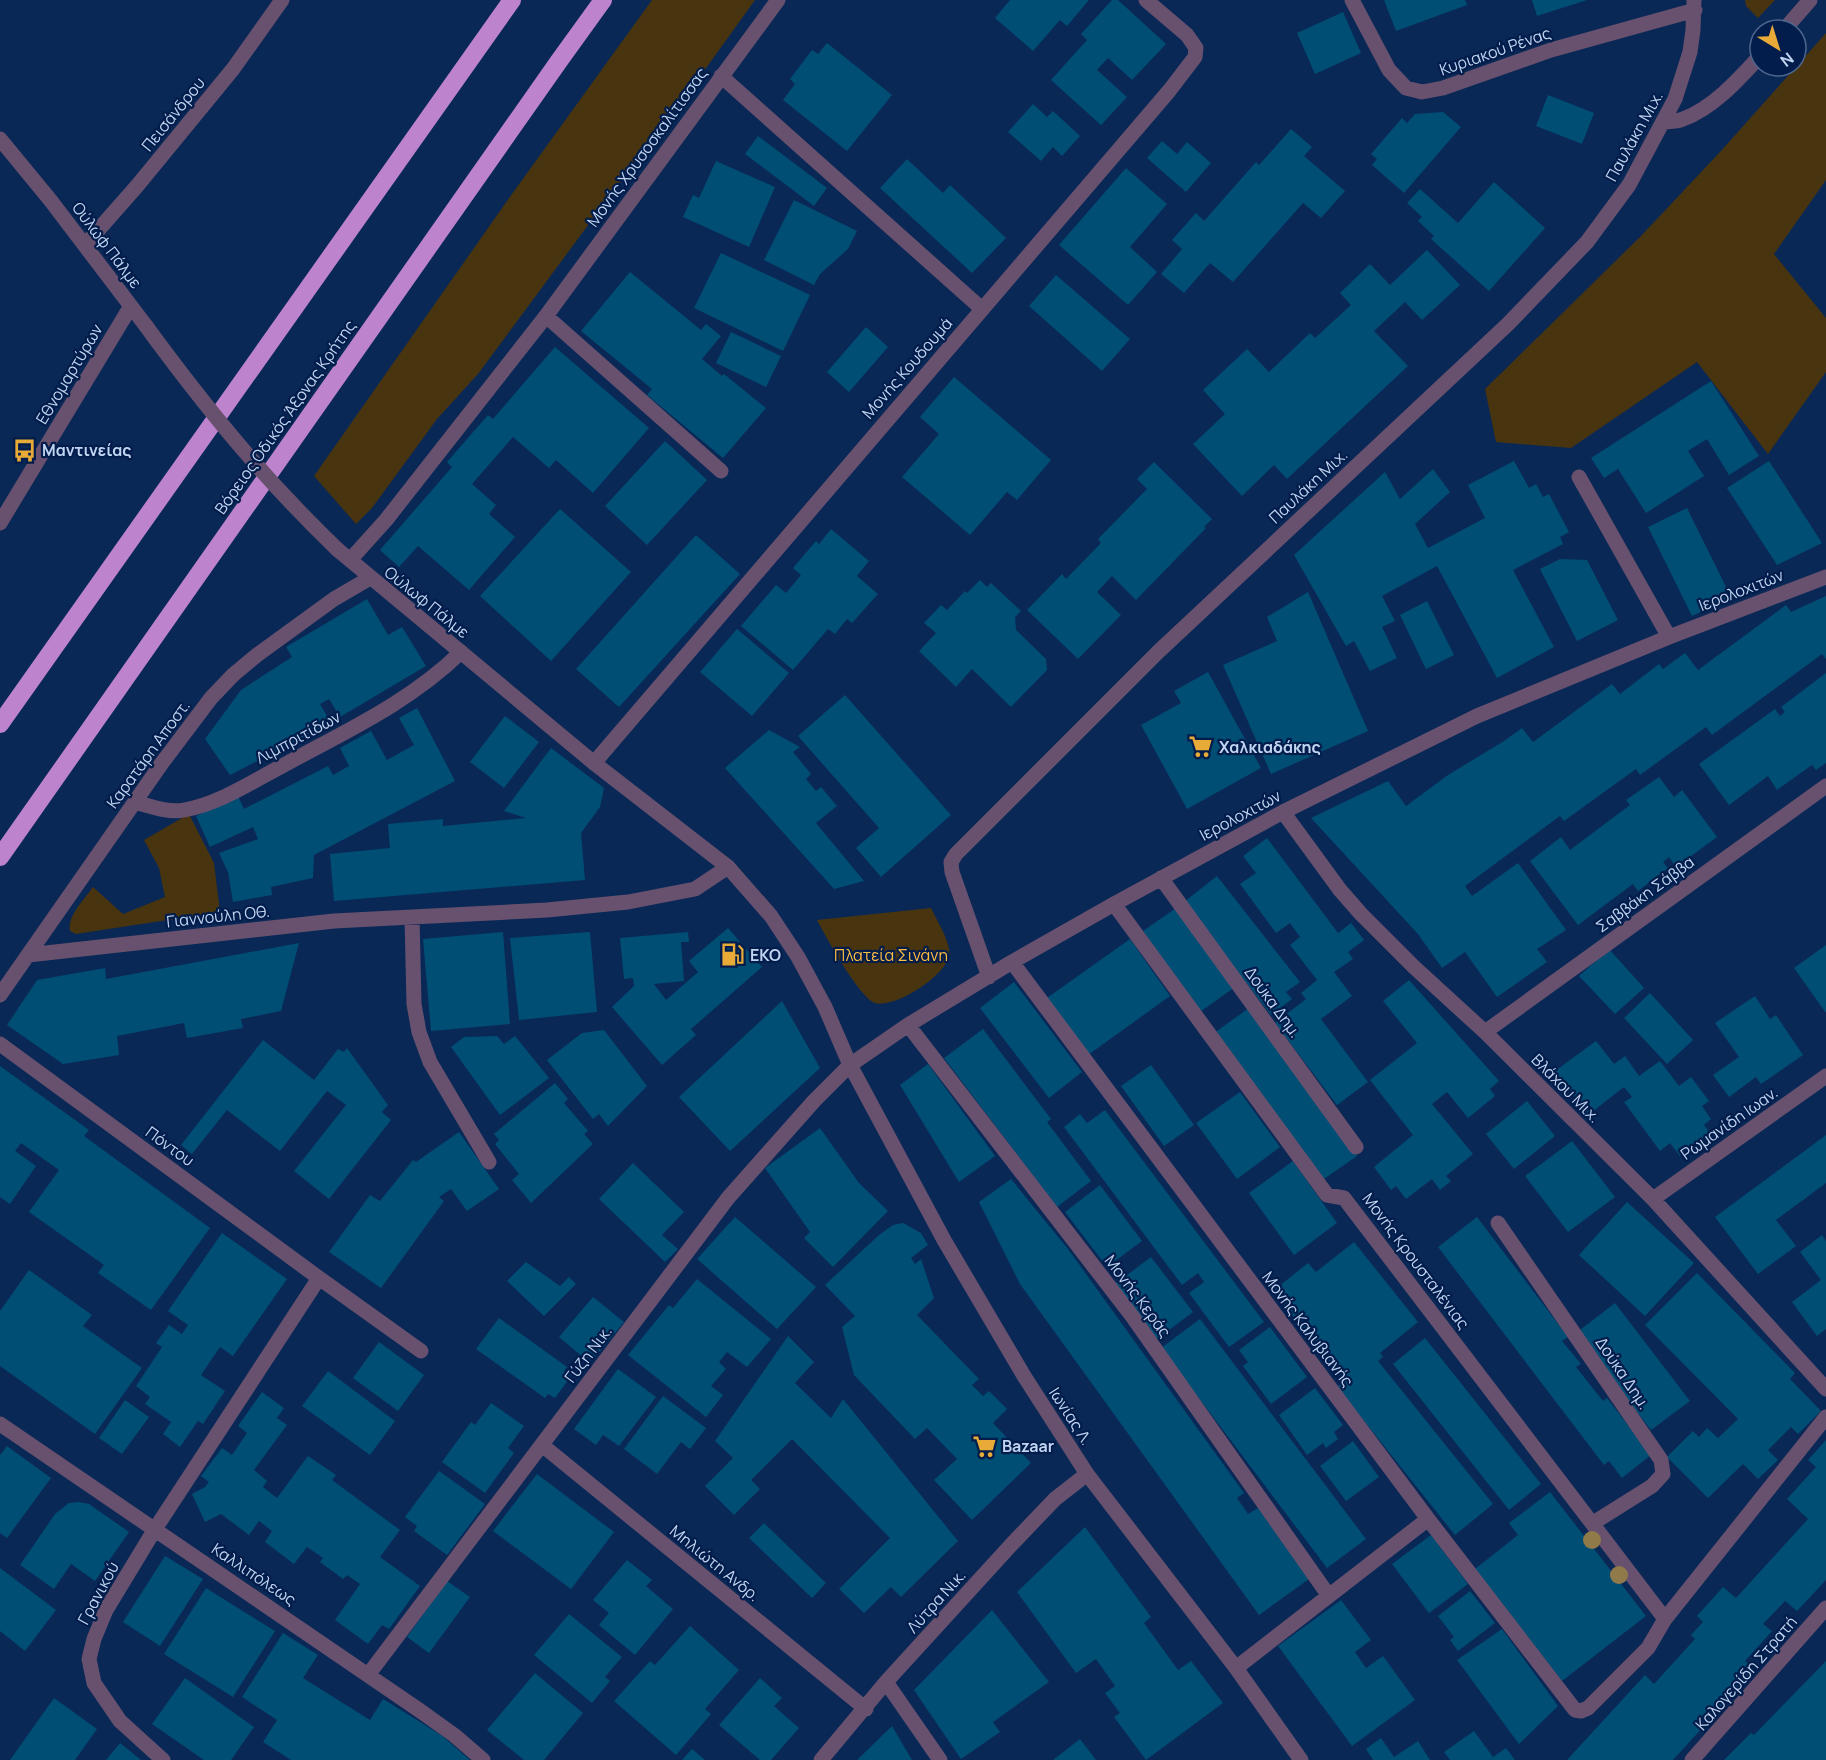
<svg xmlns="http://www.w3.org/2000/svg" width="1826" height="1760" font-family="Manrope,sans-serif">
  <rect width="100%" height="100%" fill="#0a2856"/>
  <path fill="#48340f" d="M652,0h103l-64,89 -57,74 -156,211 -41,45 -65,89 -16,16 -42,-48 193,-275z
    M1745,0h30l-17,18 -12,-12z
    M1826,33v147l-52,74 52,64v54l-58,82 -71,-92 -126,86 -75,-6 -11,-53 155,-152 80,-85z
    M189,814l25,49 6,49 -144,22 -6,-3c-3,-15 14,-31 23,-44l30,27 42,-17 -6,-29 -15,-28z
    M931,908c5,11 21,36 18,48 -3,19 -54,53 -74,47 -16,-6 -49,-66 -58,-83z"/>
  <path fill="#014e75" d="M1010,0h79l-22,26 -7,-6 -27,31 -38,-33z
    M1112,0h6l48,44 -34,36 -24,-22 -11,12 30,27 -26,28 -50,-45 36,-40 -6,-6z
    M1384,0h81l2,5 -71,26z
    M1532,0h55l-50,16z
    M1343,12l18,41 -46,21 -18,-41z
    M827,43l65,52 -45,56 -64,-51 12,-16 -5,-5 22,-29 6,4z
    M1548,95l46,18 -12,31 -46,-18z
    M1033,104l14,13 6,-6 27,25 -18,20 -9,-9 -12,14 -33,-29z
    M1443,112l18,15 -57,66 -32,-28 5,-6 -6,-5 31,-36 5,5 8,-9z
    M1291,129l21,18 -8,9 41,35 -24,27 -18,-15 -70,79 -23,-19 -26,30 -23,-19 21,-25 -10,-9 24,-27 8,8 52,-59 3,3z
    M758,136l69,52 -13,18 -69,-52z
    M1162,141l15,13 10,-12 24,21 -25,29 -39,-34z
    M907,159l36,34 7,-8 56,53 -34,35 -92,-85z
    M716,161l59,26 -26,60 -66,-30 10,-22 6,3z
    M1126,168l41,36 -37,43 27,25 -29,33 -69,-60z
    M1494,182l51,46 -56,63 -58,-52 3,-3 -16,-15 4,-4 -15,-14 13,-14 38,34z
    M794,200l63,31 -9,18 -28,25 -6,11 -50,-25z
    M1427,250l33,35 -38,35 -17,-18 -31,29 34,35 -121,113 -13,-14 -32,31 -49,-52 32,-30 -22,-24 44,-41 22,23 41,-39 5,5 36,-33 -11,-12 30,-29 20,21z
    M721,253l89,42 -27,56 -89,-43z
    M630,272l71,58 5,-6 15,12 -19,23 20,17 2,-2 42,34 -43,50 -76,-63 5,-6 -71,-58z
    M1056,275l74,64 -28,32 -73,-65z
    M866,327l22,20 -39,45 -22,-20z
    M731,332l50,24 -15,31 -50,-24z
    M555,347l94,81 -56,65 -37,-33 -7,8 -36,-31 -41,47 24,21 -7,9 26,23 -46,53 -51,-44 -19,21 -19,-17 72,-83 -5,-5 41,-47 5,4z
    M954,377l97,83 -34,40 -10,-8 -37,43 -68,-58 37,-43 -19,-17z
    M1711,381l48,75 -30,19 -22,-36 -19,12 16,25 -58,37 -28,-44 -14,9 -13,-20z
    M665,441l42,39 -60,65 -42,-39z
    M1514,461l15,27 7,-4 7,13 6,-3 20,38 -9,5 3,7 -50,26 41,77 -57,31 -60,-112 -55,30 13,25 -13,6 15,31 -27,13 -16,-30 -8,5 -52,-91 91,-83 15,27 33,-30 17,23 -35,32 13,24 57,-30 -17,-33z
    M1769,461l53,82 -45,22 -50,-77z
    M1154,462l58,57 -8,8 2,1 -70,72 -24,-24 -15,16 24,23 -43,44 -51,-49 35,-36 4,5 35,-36 -3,-4 49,-50 -10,-10z
    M1687,508l44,89 -39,19 -44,-89z
    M560,509l71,63 -80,89 -71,-65z
    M831,529l38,32 -12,15 21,18 -26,29 -5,-4 -12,15 -7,-5 -35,41 -52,-44 35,-41 10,8 15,-18 -8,-7 23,-27 3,3z
    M696,535l44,39 -121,133 -43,-38z
    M1560,559l27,1 31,60 -41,21 -37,-72z
    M980,580l7,7 4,-4 30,28 -6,6 1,13 30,29 1,11 -36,37 -39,-38 -16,18 -37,-36 17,-18 -12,-10 17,-18 6,5 18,-19 2,2z
    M1308,592l60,139 -97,43 -48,-109 54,-24 -10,-24z
    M1826,596v63l-4,-5 -110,81 -6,-8 -66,48 -4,-6 -72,52 -4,-5 -95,70 7,10 46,-33 48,67 -29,19 10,13 -50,35 -32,-45 -23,16 -24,-34 -107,-116 77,-37 18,25 42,-31 56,-34 18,-13 11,14 79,-58 8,10 39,-30 4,5 22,-16 13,17 88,-65 5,7z
    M367,599l21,36 14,-8 24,39 -86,51 -11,-18 -9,5 11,19 -101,52 -25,-36 36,-49 51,-33 -6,-10z
    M1427,601l27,54 -28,14 -26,-54z
    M737,629l52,44 -37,43 -52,-44z
    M1208,672l53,96 -74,41 -46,-84 40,-22 -7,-12z
    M1826,673v90l-10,7 -4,-5 -35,25 -9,-14 -39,29 -30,-41 76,-55 5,7 5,-4 -4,-5z
    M845,695l106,120 -70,62 -25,-29 23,-20 -81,-92z
    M417,708l38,73 -141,74 -1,23 -42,9 1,8 -39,7 -5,-30 -9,-19 39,-14 -5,-12 -43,20 -14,-31 42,-20 6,13 84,-43 5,9 16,-9 -9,-18 31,-17 16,29 27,-15 -15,-27z
    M505,716l34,26 -35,46 -34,-26z
    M769,730l31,17 -7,5 18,22 -5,5 10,12 5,-4 16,19 -21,17 48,58 -30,8 -109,-121z
    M551,748l53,40 -4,19 -19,26 4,47 -251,21 -4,-47 60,-6 -2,-24 55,-5v7l83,-8 -22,-7z
    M1659,777l15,20 8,-7 35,47 -41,30 -7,-10 -6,5 5,6 -30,23 -5,-7 -55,41 -48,-64 31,-24 9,13 60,-45 -4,-5z
    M1267,838l71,95 13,-10 13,17 -16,12 5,7 -19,13 18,24 -31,23 47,63 -31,23 -62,-82 31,-24 -5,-6 16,-13 -27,-35 10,-8 -10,-14 -14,10 -36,-49 16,-11 -13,-17z
    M1217,876l83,106 -14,10 6,7 -21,16 -87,-113z
    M1179,906l56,81 -35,25 -57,-81z
    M728,928l34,39 -71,62 5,6 -34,30 -50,-58 22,-21 -1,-8 -9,1 -4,-41 68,-6 1,10h-8l3,39 -30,3 12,16 32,-28 -9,-11z
    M503,932l7,92 -79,7 -8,-92z
    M590,932l7,80 -78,8 -9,-82z
    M1130,939l40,57 -82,59 -41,-57z
    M299,943l-18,68 -40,8 2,9 -56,10 -3,-15 -67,13 2,19 -56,9 -56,-39 30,-45 68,-12 1,11z
    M1826,945v68l-32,-45z
    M1609,949l35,39 -29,26 -36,-38z
    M1409,980l90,101 -9,8 5,7 -27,22 -21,-26 -15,12 41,50 -27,22 5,5 -11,9 -8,-11 -26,20 -10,-13 -5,4 -17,-23 39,-32 -43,-55 47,-37 -34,-42z
    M1014,982l68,90 -33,26 -69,-90z
    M1650,993l43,47 -26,24 -43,-46z
    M1755,996l15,23 6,-4 27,40 -42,29 -5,-7 -27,20 -16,-22 26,-18 -24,-34z
    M782,1001l38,67 -90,83 -51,-54z
    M1249,1008l108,148 -36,25 -107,-148z
    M983,1029l68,90 -4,3 44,59 -34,26 -113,-149z
    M604,1030l43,56 -39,40 -9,-12 -6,5 -46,-59 35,-27z
    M497,1036l7,8 11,-8 34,42 -49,37 -49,-68 13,-10z
    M263,1040l51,40 24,-31 6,3 3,-4 41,57 -6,7 9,8 -62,79 -35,-28 52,-66 -19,-14 -47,60 -53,-41 -35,44 -11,-9z
    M1596,1041l18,23 11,-8 14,20 21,-15 19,25 12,-9 18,24 -7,5 9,13 -7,6 6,8 -30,23 -10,-13 -10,8 -36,-49 8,-5 -8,-10 -36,28 -33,-44z
    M928,1064l67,92 -36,26 -59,-97z
    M1151,1065l43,60 -30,21 -43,-60z
    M0,1066l89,64 -5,6 126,92 -59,82 -53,-37 6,-8 -75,-53 30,-42 -38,-27 -6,8 21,15 -26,38 -10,-7z
    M555,1083l13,16 -4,4 24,28 -4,3 9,10 -62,59 -19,-23 7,-6 -24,-30 4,-4 -5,-6z
    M1240,1092l40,55 -43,32 -41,-56z
    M1527,1101l28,35 -41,33 -28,-35z
    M1105,1110l159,212 -35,25 -40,-54 15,-11 -6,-9 -16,12 -118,-158 16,-13 7,9z
    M820,1128l39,55 29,28 -55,56 -29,-29 6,-6 -45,-64z
    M459,1132l40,57 -32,22 -16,-22 -12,8 5,4 -63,87 -52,-36 41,-57 10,6 33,-41 3,2z
    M1826,1135v48l-50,37 20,26 -38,28 -43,-57z
    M1572,1141l43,56 -47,35 -43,-56z
    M1293,1161l44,62 -43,32 -45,-62z
    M633,1163l51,49 -22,23 16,14 -13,13 -66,-63z
    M1011,1179l57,70 176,244 -7,5 11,16 10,-6 51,71 -50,36 -239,-331 -41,-82z
    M1100,1185l42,56 -35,26 -42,-55z
    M1627,1202l67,61 -49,53 -66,-61z
    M735,1217l81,70 -39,42 -80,-70z
    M1477,1217l91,120 -6,4 19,23 -5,3 27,34 4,-3 44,57 -29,23 -13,-17 -5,4 -166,-218z
    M903,1223l18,10 7,12 -17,13 4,6 6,-5 13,39 -17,17 62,64 -7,6 11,11 6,-5 18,18 -14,14 38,40 -59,57 -38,-40 23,-21 -30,-31 -12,11 -61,-64 -12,-48 13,-11 -30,-31 54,-50 14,-10z
    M222,1233l65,46 -54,77 -13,-9 -19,28 24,16 -22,33 -5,-3 -18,26 -17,-13 8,-12 -26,-18 5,-7 -14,-11 26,-39 -6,-4 13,-18 13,9 6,-9 -20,-14z
    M1822,1235l4,6v88l-9,7 -25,-34 29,-22 -21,-28z
    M1354,1242l64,80 -38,31 3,4 -5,4 115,143 -38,31 -118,-148 7,-6 -71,-90 35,-28 8,9z
    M1151,1257l42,55 -36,27 -42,-55z
    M526,1262l34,24 9,-9 7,7 -32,32 -37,-35z
    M29,1270l63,45 -9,11 59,42 -47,66 -95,-68v-55z
    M1697,1273l98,100 -5,6 31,32 -23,23 -7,-7 -23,23 10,10 -20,19 -15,-15 -35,34 -41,-41 26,-26 6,6 8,-9 11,10 20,-19 -93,-94z
    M697,1279l74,60 -24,28 -20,-15 -8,10 7,7 -15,17 12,9 -17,22 -78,-62 41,-50 4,3z
    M593,1297l31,25 -34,41 -31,-26z
    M1615,1303l75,98 -39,29 -75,-97z
    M499,1318l68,49 -3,4 7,5 -16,22 -7,-4 -3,4 -69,-49z
    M1200,1319l166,220 -39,29 -166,-220z
    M1270,1327l37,50 -36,27 -28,-38 5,-4 -9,-12z
    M788,1336l26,26 -19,21 36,35 12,-19 115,142 -57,56 -10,-10 -27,26 -25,-24 51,-51 -98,-99 -41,41 9,9 -26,26 -29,-29 28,-28 -18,-17z
    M1425,1338l116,146 -32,26 -116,-146z
    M379,1342l45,33 -26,36 -45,-33z
    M618,1369l38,28 -37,49 -16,-11 -7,10 -22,-16z
    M328,1371l67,50 -25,34 -68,-49z
    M1315,1388l28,37 -9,7 4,7 -12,9 -3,-5 -16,12 -28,-40z
    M262,1392l22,16 -7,10 10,7 -33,45 13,11 -4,6 14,11 31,-42 28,19 -4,5 68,50 -20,27 40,29 -31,43 -7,-4 -14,19 -33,-24 25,-36 -13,-9 -4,4 -23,-17 3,-4 -16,-11 -13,17 -29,-22 7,-11 -13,-10 -10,14 -28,-21 -16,8 -13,-28 13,-7 4,-5 -8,-6 21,-28 10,7 15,-22 -9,-7z
    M663,1396l43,32 -16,21 -9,-7 -24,32 -33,-25z
    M125,1400l24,17 -27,37 -23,-16z
    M491,1403l33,23 -16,22 6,5 -29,40 -43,-31 29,-40 4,3z
    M1826,1440v140l-29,31 -12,-10 -22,23 9,7 -27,30 10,9 -82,90h-106l78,-85 9,9 41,-45 -4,-4 12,-13 -6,-6 26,-29 13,11 72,-79 -21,-20 29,-32 -8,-7z
    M1353,1441l26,36 -33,24 -26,-35z
    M7,1446l44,32 -44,60 -7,-5v-78z
    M439,1471l46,33 -38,51 -33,-24 3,-5 -12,-9z
    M537,1474l77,58 -43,57 -78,-58z
    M1550,1492l96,124 -84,65 -87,-112 43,-34 -9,-12z
    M79,1502l10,2 40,28 -34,49 -24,-17 -17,25 -34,-24 35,-51 14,-11z
    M764,1523l62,60 -14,15 -63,-60z
    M1085,1527l66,90 -7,6 34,47 13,-9 32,42 -77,57 -32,-43 6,-4 -15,-20 10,-7 -19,-27 -20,14 -59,-81z
    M1431,1535l37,49 -39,29 -37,-49z
    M165,1556l38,23 -43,67 -37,-24z
    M627,1560l25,20 -6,6 27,23 -38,46 -36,-30 10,-12 -16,-13z
    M0,1568l56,42 -31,41 -25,-20z
    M447,1581l23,16 -41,56 -22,-16z
    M206,1588l69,43 -42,66 -69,-43z
    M1470,1591l25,32 -37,28 -8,-11 4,-3 -16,-21z
    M1341,1600l30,40 -16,12 11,16 17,-12 32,44 -63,46 -74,-100z
    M992,1610l57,72 -56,40 7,10 -39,27 -47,-69z
    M569,1614l53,43 -17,20 5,4 -18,22 -58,-48z
    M690,1626l49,44 -34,39 6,5 -35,41 -62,-54 36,-40 5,4z
    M1502,1629l56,77 -39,38 -62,-84z
    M283,1633l35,22 -15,23 67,42 13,-21 58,36 29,25h-179l-28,-18 14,-22 -35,-23z
    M1826,1661v99h-102l27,-27 3,2z
    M535,1673l48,40 -39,47h-20l-37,-30z
    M185,1678l69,49 -23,33h-27l-52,-36z
    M760,1678l22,20 -8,8 25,22 -28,32h-11l-41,-35z
    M54,1698l43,31 -22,31h-65z
    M892,1726l20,34h-55z
    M1474,1731l19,26 13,-9 9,12h-65l-6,-8z
    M1381,1738l13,19 24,-16 12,19h-57l-7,-11z
    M1080,1739l16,21h-43z
    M120,1743l21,17h-35z
    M692,1749l13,11h-23z"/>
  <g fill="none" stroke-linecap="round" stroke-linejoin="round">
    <path stroke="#68516e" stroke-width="15" d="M1498,1223l163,237 2,14 -11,12 -59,37"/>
    <path stroke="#68516e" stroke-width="15" d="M1352,0l37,70 17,18 16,4 21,-4 108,-38 144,-40
      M1784,30l26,-30
      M721,76l261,233
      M1664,122c7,-1 13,0 19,-3 30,-11 56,-40 77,-63
      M85,245l52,-59 96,-117 49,-69
      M546,316l175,155
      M1579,477l90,160
      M350,560l36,-40 160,-204 232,-316
      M594,763l575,-672 26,-34 1,-9 -9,-13 -41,-35
      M135,802c15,4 33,11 49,8 35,-6 69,-29 100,-45 62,-34 126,-63 177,-113
      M1283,812l57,78 21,24 53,53 71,65 168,167 173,190
      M1161,878l195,269
      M1114,904l213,291 17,3 321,421
      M412,917l2,87 5,28 11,30 59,100
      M28,955l306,-34 213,-11 81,-8 67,-13 33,-22
      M1012,962l416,557 147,191 6,1 7,-3 60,-60 17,-29 161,-202
      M989,977l-37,-105 -1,-10 5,-8 202,-202 350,-328 79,-82 42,-57 46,-86 15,-47 3,-22 1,-30
      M0,995l162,-232 49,-65 22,-23 24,-20 77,-56 36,-21
      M908,1025l224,291 197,280
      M1485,1032l341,-246
      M0,1044l319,234 102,73
      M1653,1199l173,-123
      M0,1424l419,286 35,25 29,25
      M542,1445l324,264
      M1236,1668l192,-149
      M368,1675l360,-477 86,-97 36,-36 58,-40 104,-63 102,-58 169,-92 194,-96 192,-79 157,-60
      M886,1682l54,78
      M163,1760l-43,-39 -26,-38 -5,-24 5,-20 12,-29 49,-81 164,-251
      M821,1760l65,-78 125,-137 44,-46 32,-25
      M1692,1760l134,-152"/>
    <path stroke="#68516e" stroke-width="15" d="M0,139l51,62 95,125
      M0,523l131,-217
      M338,550l256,213 134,104 43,49 27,41 27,50 25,58 94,175 80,136 63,98 149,194 65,92"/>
    <path stroke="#be83cd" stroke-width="18" d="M0,724l512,-724
      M0,857l559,-796 44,-61"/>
    <path stroke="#68516e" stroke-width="15" d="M146,326c60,82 118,153 192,224"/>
  </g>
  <g fill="#917a4a">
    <circle cx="1592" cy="1540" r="9"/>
    <circle cx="1619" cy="1575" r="9"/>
  </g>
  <defs>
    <symbol id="bus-bare" viewBox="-9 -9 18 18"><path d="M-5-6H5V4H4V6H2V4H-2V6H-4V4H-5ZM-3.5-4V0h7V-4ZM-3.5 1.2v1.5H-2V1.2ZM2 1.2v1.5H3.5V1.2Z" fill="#e8ab37" stroke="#021d4b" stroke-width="2.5" paint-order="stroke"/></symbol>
    <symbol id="supermarket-bare" viewBox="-9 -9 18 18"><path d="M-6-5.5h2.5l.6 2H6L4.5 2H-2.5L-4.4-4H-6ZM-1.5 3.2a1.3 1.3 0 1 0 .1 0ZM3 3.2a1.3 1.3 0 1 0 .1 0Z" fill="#e8ab37" stroke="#021d4b" stroke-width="2.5" paint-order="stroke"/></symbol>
    <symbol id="fuel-bare" viewBox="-9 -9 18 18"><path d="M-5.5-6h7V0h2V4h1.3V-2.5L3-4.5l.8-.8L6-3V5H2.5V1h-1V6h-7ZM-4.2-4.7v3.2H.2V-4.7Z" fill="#e8ab37" stroke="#021d4b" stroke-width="2.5" paint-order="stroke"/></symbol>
  </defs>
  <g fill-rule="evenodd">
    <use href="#bus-bare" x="8" y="434" width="33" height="33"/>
    <use href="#supermarket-bare" x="1184" y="730" width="33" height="33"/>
    <use href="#fuel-bare" x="716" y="938" width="33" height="33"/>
    <use href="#supermarket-bare" x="968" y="1430" width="33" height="33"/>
  </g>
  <g text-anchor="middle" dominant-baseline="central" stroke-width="4.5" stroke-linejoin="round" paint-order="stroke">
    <g font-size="16" fill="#c1d4f1" stroke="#021d4b">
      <text transform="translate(1495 51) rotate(-19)">Κυριακού Ρένας</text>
      <text transform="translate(173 114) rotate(-51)">Πεισάνδρου</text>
      <text transform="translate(1634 136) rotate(-61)">Παυλάκη Μιχ.</text>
      <text transform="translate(647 147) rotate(-54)">Μονής Χρυσοσκαλίτισσας</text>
      <text transform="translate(107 245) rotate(53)">Ούλωφ Πάλμε</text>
      <text transform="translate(907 368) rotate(-49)">Μονής Κουδουμά</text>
      <text transform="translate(69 374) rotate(-59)">Εθνομαρτύρων</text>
      <text transform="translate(285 417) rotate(-55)">Βόρειος Οδικός Άξονας Κρήτης</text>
      <text transform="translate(1308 486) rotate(-43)">Παυλάκη Μιχ.</text>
      <text transform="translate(1741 590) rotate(-21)">Ιερολοχιτών</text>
      <text transform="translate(427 602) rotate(39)">Ούλωφ Πάλμε</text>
      <text transform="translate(298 737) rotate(-28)">Λιμπριτίδων</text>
      <text transform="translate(148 754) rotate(-54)">Καρατάρη Αποστ.</text>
      <text transform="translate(1240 815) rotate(-28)">Ιερολοχιτών</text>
      <text transform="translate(1645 894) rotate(-36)">Σαββάκη Σάββα</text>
      <text transform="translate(218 916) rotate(-6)">Γιαννούλη Οθ.</text>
      <text transform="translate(1273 1002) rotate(54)">Δούκα Δημ.</text>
      <text transform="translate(1566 1088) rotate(45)">Βλάχου Μιχ.</text>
      <text transform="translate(1729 1123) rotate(-35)">Ρωμανίδη Ιωαν.</text>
      <text transform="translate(170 1146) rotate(36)">Πόντου</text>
      <text transform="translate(1416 1261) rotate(53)">Μονής Κρουσταλένιας</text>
      <text transform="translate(1138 1296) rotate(53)">Μονής Κεράς</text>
      <text transform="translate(1308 1329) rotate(53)">Μονής Καλυβιανής</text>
      <text transform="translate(588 1354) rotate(-53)">Γύζη Νικ.</text>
      <text transform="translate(1623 1373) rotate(56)">Δούκα Δημ.</text>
      <text transform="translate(1071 1416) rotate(57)">Ιωνίας Λ.</text>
      <text transform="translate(715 1563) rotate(39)">Μηλιώτη Ανδρ.</text>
      <text transform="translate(254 1574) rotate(34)">Καλλιπόλεως</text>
      <text transform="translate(98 1593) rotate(-62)">Γρανικού</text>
      <text transform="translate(936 1601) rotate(-48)">Λύτρα Νικ.</text>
      <text transform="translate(1746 1673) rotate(-49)">Καλογερίδη Στρατή</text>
    </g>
    <g font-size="16" font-weight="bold" fill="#c1d4f1" stroke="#021d4b" text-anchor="start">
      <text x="42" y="450">Μαντινείας</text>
      <text x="1219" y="747">Χαλκιαδάκης</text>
      <text x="750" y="955">EKO</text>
      <text x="1002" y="1446">Bazaar</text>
    </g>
    <g font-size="16" fill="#ffbd41" stroke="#021d4b">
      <text x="891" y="955">Πλατεία Σινάνη</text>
    </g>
  </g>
  <g transform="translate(1778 48) rotate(142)"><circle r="28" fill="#021d4b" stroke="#4e668d" stroke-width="1.5"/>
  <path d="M0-4.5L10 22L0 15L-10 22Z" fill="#e8ab37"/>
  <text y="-9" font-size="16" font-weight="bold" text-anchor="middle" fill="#c1d4f1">N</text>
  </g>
</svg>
